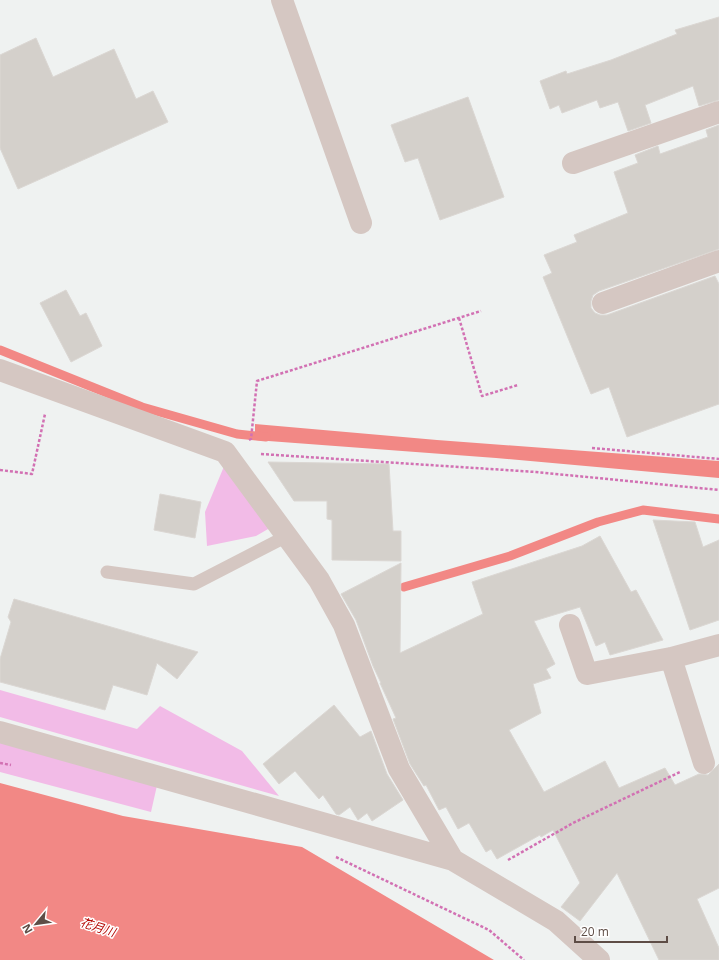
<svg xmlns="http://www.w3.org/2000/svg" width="719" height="960" font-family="'Open Sans','Noto Sans JP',sans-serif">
  <rect width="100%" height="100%" fill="#eff2f1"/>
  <path fill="#f2bbe7" d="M225,464l50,61 -19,11 -49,10 -2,-34z
    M0,690l137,39 23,-23 82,45 37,45 -279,-79z
    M0,741l158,40 -7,31 -151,-40z"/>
  <path fill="#f28885" d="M255,424l182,16 282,21v17l-223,-20 -241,-18z
    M0,783l123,33 179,31 192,113h-494z"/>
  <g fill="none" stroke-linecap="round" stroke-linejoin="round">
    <path stroke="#f28885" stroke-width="9" d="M0,350l142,57 95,27 29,3
      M404,587l106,-31 88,-34 45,-12 76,9"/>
  </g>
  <path fill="#d4d0cb" stroke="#dbd7d3" d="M719,17v83l-20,6 -6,-20 -48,19 6,18 -23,8 -10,-29 -18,6 -3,-8 -35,13 -3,-8 -9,4 -10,-28 26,-10 1,3 44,-14 66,-26 -2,-4z
    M36,38l17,39 61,-28 22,50 17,-8 15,31 -150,67 -18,-41v-93z
    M468,97l36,100 -64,23 -22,-62 -13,4 -14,-37z
    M719,125v124l-120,42 -6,4 -2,6v7l4,5 5,2h7l108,-39 4,8v120l-92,33 -18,-50 -18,7 -48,-117 9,-4 -8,-18 33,-13 -3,-7 54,-22 -14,-41 24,-9 -3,-8 23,-9 2,8 48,-17 -2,-7z
    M66,290l14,26 6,-3 16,33 -31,16 -31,-59z
    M268,462l121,2 4,67h8v30l-69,-1v-40l-5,-1v-18h-33z
    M160,494l41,8 -6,36 -41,-8z
    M653,520l42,2 8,25 16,-7v80l-29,10z
    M600,536l31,56 5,-2 27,50 -53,15 -5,-13 -9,4 -16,-39 -46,14 21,43 -9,5 5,9 -18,6 8,29 -32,17 35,62 61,-31 14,27 46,-20 10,17 24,-11 9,1 11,-11v124l-22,11 22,49v12h-60l-42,-87 -37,48 -19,-14 19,-24 -27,-53 -12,7 -1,-2 -43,24 -6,-10 -5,3 -17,-29 -11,6 -12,-22 -7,3 -13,-25 -2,1 -14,-22 -17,-45 3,-1 -16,-35h1l-8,-17 -17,-46 -15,-26 60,-31 -1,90 83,-39 -11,-32 110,-36z
    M14,599l149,43 35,10 -21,27 -20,-16 -10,32 -34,-10 -8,25 -105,-28v-23l11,-37 -3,-5z
    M334,705l26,32 11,-6 16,43 16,26 -31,21 -5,-8 -9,7 -8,-13 -11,8 -3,-1 -13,-19 -4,4 -24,-28 -16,13 -16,-20z"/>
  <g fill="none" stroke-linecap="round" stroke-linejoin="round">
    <path stroke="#d271b3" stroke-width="2.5" stroke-dasharray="3 2" stroke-linecap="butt" d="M459,318l23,78 36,-11
      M249,440l2,-1 6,-58 224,-70
      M592,448l127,11
      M261,454l275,18 183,18
      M0,470l32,4 13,-60
      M0,763l11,2
      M336,857l153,73 35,30
      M508,860l65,-37 107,-51"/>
    <path stroke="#d5c7c2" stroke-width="13" d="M107,572l87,12 93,-48"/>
    <path stroke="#d5c7c2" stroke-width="22" d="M282,0l79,223
      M573,163l146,-51
      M603,303l116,-42
      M0,370l225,82 94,128 25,45 55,144 54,91
      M570,625l17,49 84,-16 48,-13
      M671,658l33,105
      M0,732l453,128 103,61 43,39"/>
  </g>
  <g text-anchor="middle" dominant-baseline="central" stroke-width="3" stroke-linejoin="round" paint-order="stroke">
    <g font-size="12" font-style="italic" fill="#b40803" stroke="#fff">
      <text transform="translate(98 927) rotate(18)">花月川</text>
    </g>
  </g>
  <g transform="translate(36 924) rotate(241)" stroke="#ffffff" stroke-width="3" paint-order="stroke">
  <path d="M0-3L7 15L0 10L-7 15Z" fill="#5e4d46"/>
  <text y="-6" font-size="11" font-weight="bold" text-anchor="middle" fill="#5e4d46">N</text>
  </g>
  <path d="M575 936v6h92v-6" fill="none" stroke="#5e4d46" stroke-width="2"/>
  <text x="581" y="936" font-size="12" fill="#5e4d46" stroke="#ffffff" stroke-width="3" paint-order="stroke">20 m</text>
</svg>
